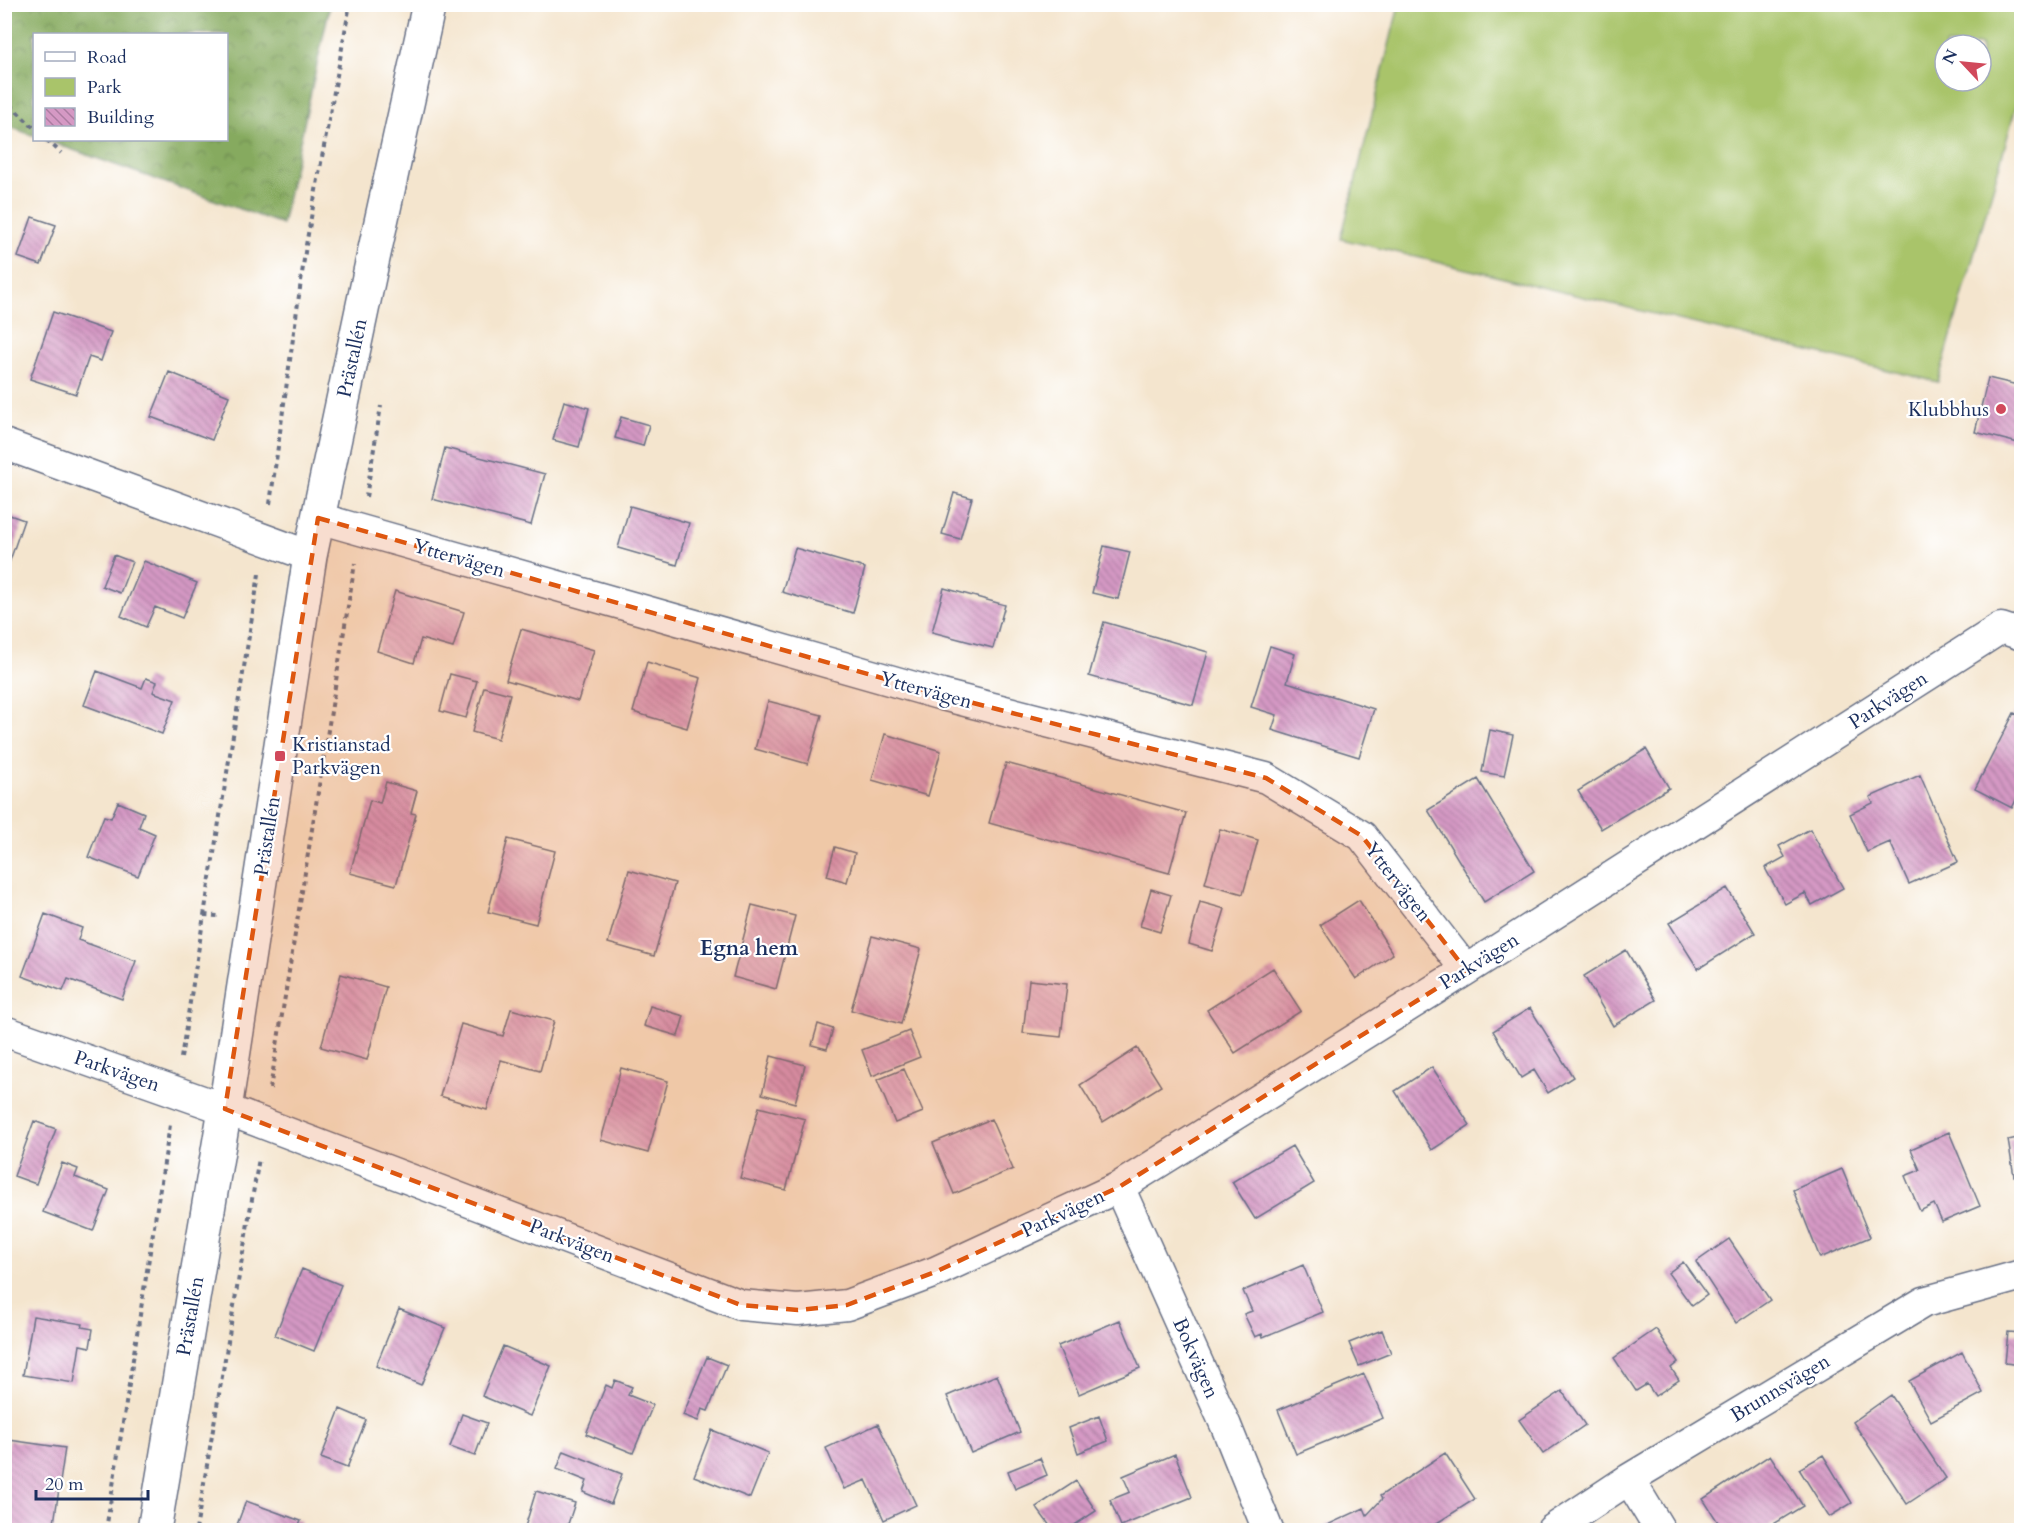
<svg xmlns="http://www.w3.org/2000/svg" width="2026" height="1535" font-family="Cardo,serif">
  <defs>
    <pattern id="forest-crowns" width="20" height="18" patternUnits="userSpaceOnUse" patternTransform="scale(1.5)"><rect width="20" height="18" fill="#86aa5e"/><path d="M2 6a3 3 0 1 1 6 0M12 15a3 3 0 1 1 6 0" fill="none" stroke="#6d8b51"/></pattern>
    <pattern id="building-back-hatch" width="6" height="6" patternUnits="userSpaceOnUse" patternTransform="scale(1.5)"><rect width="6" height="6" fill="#d599c4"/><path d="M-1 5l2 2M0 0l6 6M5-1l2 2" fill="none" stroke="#ac7da2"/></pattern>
  </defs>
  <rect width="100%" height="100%" fill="#fff"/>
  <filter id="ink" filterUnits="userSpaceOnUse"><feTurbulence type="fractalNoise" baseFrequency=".0167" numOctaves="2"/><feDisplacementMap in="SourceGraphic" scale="12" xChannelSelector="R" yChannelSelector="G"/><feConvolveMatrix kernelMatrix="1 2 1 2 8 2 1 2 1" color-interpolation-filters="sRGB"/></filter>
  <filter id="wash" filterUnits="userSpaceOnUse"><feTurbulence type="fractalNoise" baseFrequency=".008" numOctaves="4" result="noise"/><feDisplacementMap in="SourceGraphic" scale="24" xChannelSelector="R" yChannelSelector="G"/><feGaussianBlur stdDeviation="1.35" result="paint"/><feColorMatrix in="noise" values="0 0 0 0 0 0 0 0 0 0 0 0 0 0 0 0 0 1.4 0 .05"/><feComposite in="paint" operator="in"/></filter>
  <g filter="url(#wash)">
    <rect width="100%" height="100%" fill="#f4e5ce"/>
    <path fill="#a9c46a" stroke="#627a64" stroke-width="1.5" fill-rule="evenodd" d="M2015,4l6,2v83l-83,293 -597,-143 58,-234zM1945,45h36v36h-36z"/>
    <path fill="url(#forest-crowns)" stroke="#506c5e" stroke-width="1.5" d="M5,4l325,1 -48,219 -237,-84h181v-106h-192v102l-29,-11z"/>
    <g id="blocks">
      <path fill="url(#building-back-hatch)" d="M32,217l24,8 -15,40 -23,-8z
        M53,312l58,20 -10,29 -12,-4 -13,37 -46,-15z
        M169,372l60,24 -17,44 -61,-23z
        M1988,378l34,8v58l-47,-12z
        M564,401l25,7 -10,39 -26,-7z
        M621,417l28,8 -6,21 -28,-8z
        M445,448l100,26 -14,51 -99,-26z
        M954,493l18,5 -12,41 -18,-5z
        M630,506l59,17 -12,42 -59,-17z
        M4,513l20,7 -19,55h-1z
        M1104,546l26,6 -12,47 -26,-6z
        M795,548l70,20 -12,45 -71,-21z
        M114,555l18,7 -12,31 -18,-7z
        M144,561l53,22 -15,35 -27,-11 -9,20 -25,-11z
        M944,588l61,17 -12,43 -61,-16z
        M395,591l69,21 -11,36 -32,-9 -7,24 -37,-12z
        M1104,622l104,30 -15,53 -104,-29z
        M521,629l73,21 -16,51 -72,-21z
        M1270,646l25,8 -8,28 87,27 -15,48 -87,-27 5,-15 -26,-8z
        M647,662l54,16 -14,50 -54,-16z
        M97,671l45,17 4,-10 11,4 -4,10 22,8 -13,34 -78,-29z
        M450,674l27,7 -11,37 -26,-7z
        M484,687l26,7 -12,45 -26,-7z
        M768,701l54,14 -14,49 -53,-15z
        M2014,713l8,4v71l-10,20 -37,-19z
        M1490,730l23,5 -9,41 -22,-4z
        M885,734l56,17 -13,45 -56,-16z
        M1646,749l23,39 -68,41 -23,-38z
        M1006,763l180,50 -17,60 -180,-50z
        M1920,775l38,87 -49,22 -19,-42 -23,10 -17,-38 23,-11 -3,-6z
        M1478,779l56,92 -50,31 -56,-92z
        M386,782l31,9 -6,22 5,1 -20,71 -46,-12 20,-73 10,3z
        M118,802l26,11 -5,14 16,7 -17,42 -50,-19 16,-41 7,2z
        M1220,829l38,11 -15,54 -38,-11z
        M1810,829l33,59 -31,17 -7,-12 -20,11 -20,-36 20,-11 -6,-11z
        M508,839l47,12 -19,73 -48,-12z
        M835,847l20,6 -8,29 -20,-6z
        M629,870l46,13 -21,73 -46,-13z
        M1727,888l28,45 -57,36 -29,-46z
        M1151,889l20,6 -11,37 -20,-6z
        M1359,900l34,54 -37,25 -36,-54z
        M1200,902l25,7 -13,42 -23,-7z
        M752,905l43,11 -19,73 -43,-12z
        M45,914l37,14 -4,12 58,21 -14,38 -54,-20 -5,12 -41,-15z
        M872,936l49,13 -20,75 -50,-14z
        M1626,950l30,50 -43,26 -29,-50z
        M1273,968l28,43 -66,42 -28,-43z
        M341,974l45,13 -19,73 -46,-13z
        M1029,980l38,4 -6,53 -38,-4z
        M650,1006l34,10 -6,20 -34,-10z
        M1530,1008l43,69 -25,16 -14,-23 -13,8 -28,-47z
        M511,1009l43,12 -14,50 -39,-11 -14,50 -47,-14 21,-72 42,12z
        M818,1024l15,5 -6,20 -15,-4z
        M909,1031l11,26 -48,19 -10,-26z
        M1137,1048l24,38 -58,36 -23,-37z
        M771,1056l34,9 -10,38 -33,-9z
        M1432,1067l38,58 -38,25 -37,-59z
        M621,1068l47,13 -20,72 -47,-13z
        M904,1069l19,43 -28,11 -18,-43z
        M759,1107l46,12 -19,71 -46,-12z
        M991,1119l22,50 -59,25 -21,-51z
        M34,1121l22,8 -20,55 -22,-8z
        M1949,1132l31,74 -38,16 -8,-18 -14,7 -15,-35 15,-6 -9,-21z
        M2022,1137v37l-8,2 -6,-36z
        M1292,1146l22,37 -59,36 -23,-37z
        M62,1163l16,6 -3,8 34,13 -16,41 -50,-19z
        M1842,1169l28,68 -50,21 -27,-68z
        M1729,1239l41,61 -34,23 -40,-61z
        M1683,1262l24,33 -15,11 -24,-33z
        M1303,1265l20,47 -60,25 -1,-3 -7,3 -11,-23 8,-3 -9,-20z
        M302,1269l39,16 -27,66 -39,-16z
        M399,1309l46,19 -24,57 -45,-19z
        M33,1316l50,8 -1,3 11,2 -3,18 -10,-2 -6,38 -51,-8z
        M1120,1320l20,48 -61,26 -21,-48z
        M1656,1329l22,33 -7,6 8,12 -24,16 -8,-12 -11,7 -22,-33z
        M1382,1330l9,23 -32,13 -10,-23z
        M2008,1332l14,1v32l-17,-2z
        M503,1346l48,20 -21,50 -48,-20z
        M1962,1352l21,41 -52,28 -22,-40z
        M707,1357l20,8 -19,46 -6,-2 -4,12 -15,-6z
        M1364,1374l19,44 -87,36 -18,-44z
        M997,1375l23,57 -49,21 -24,-57z
        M615,1380l17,7 -4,8 25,10 -20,48 -47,-19 20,-49 6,3z
        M1562,1391l23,34 -42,29 -24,-34z
        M1891,1395l55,83 -39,26 -54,-82z
        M340,1409l26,11 -19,48 -26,-10z
        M462,1414l25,9 -12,33 -25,-9z
        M1099,1416l9,25 -30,12 -9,-25z
        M878,1424l38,81 -32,15 -18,-40 -22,9 -18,-41z
        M712,1430l56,23 -18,45 -56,-22z
        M9,1440l56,8 -12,82h-28l1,-2 -22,-3v-56z
        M564,1451l58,23 -11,30 -28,-12 4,-11 -30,-12z
        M1445,1453l30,46 -49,31h-99l-2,-4 39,-18 3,7 15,-16 -2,-3z
        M1175,1454l17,43 -71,29 -11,-26 20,-8 -7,-16z
        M1770,1455l33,51 -39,24h-41l-20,-31z
        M1823,1455l29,48 -23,14 -30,-48z
        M1040,1458l7,17 -32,14 -7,-18z
        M1076,1481l20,30 -29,19h-14l-17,-23z
        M536,1491l39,12 -9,27h-29l-12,-3z
        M246,1501l55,20 -4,9h-62z"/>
    </g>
  </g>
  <g filter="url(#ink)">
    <use href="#blocks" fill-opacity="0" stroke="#676f85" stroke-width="1.5"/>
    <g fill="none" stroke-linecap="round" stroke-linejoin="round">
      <defs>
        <path id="minor" d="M4,444l306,112
          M318,518l624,177 324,83 96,58 104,134
          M4,1031l221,78 516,196 57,5 49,-5 88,-33 184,-85 347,-217 535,-342 21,7
          M1119,1187l107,239 42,104
          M1629,1479l31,51
          M1552,1530l77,-51 295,-177 98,-27"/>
        <path id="tertiary" d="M154,1530l71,-421 85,-553 60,-284 59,-268"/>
      </defs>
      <use href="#minor" stroke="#676f85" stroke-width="33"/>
      <use href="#tertiary" stroke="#676f85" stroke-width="36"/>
      <path stroke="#676f85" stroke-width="4" stroke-dasharray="4.5 4.5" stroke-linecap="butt" d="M4,99l30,29
        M47,140l14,13
        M366,497l15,-91
        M270,504l36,-259 44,-241
        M204,915l14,1
        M181,1058l78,-484
        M270,1089l85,-526
        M106,1530l64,-405
        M196,1530l63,-372"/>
      <use href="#minor" stroke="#fff" stroke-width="30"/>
      <use href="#tertiary" stroke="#fff" stroke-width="33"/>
    </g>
  </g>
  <path fill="#de5710" fill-opacity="0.2" stroke="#de5710" stroke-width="4.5" stroke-dasharray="12 8" stroke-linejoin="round" d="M318,518l624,177 324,83 96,58 104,134 -347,217 -184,85 -88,33 -49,5 -57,-5 -516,-196z"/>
  <g fill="#d1495b" stroke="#fff" stroke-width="2">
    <circle cx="2001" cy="409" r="6"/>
    <rect x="274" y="750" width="12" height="12" rx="3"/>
  </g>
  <g text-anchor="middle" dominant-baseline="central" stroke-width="4.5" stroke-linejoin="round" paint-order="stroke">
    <g font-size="20" fill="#1b2f5e" stroke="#fff">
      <text transform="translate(352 358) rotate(-78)">Prästallén</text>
      <text transform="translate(459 558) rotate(16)">Yttervägen</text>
      <text transform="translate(926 690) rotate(15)">Yttervägen</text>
      <text transform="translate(1888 700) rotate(-33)">Parkvägen</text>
      <text transform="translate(267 836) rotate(-81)">Prästallén</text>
      <text transform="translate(1398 882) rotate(52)">Yttervägen</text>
      <text transform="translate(1479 961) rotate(-32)">Parkvägen</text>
      <text transform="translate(117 1071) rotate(19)">Parkvägen</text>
      <text transform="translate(1063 1213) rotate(-25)">Parkvägen</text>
      <text transform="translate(572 1241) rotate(21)">Parkvägen</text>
      <text transform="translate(190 1316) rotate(-80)">Prästallén</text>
      <text transform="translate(1196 1358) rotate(66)">Bokvägen</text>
      <text transform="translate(1780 1388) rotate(-31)">Brunnsvägen</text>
    </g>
    <g font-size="20" fill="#1b2f5e" stroke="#fff" text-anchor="end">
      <text x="1989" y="409">Klubbhus</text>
      <text x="292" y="744" text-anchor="start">Kristianstad<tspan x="292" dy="23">Parkvägen</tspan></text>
    </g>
    <g font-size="21" font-weight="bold" fill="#1b2f5e" stroke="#fff">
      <text x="749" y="948">Egna hem</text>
    </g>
  </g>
  <rect width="2026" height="1535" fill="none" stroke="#fff" stroke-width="24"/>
  <rect x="33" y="33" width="195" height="108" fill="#ffffff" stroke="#a4acbf" stroke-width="1.5"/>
  <rect x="45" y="52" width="30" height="9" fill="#ffffff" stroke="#a4acbf" stroke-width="1.5"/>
  <text x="87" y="63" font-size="18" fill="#1b2f5e">Road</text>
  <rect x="45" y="78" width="30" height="18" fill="#a9c46a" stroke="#a4acbf" stroke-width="1.5"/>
  <text x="87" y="93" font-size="18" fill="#1b2f5e">Park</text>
  <rect x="45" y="108" width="30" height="18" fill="url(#building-back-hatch)" stroke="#a4acbf" stroke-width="1.5"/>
  <text x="87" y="123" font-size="18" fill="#1b2f5e">Building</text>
  <g transform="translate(1963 63) rotate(296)"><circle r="28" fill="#ffffff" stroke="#a4acbf" stroke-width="1.5"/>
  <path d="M0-4.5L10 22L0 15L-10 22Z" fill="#d1495b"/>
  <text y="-9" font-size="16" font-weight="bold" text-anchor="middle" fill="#1b2f5e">N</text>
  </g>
  <path d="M36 1490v9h112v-9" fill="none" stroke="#1b2f5e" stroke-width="3"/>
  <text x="45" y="1490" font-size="18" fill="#1b2f5e" stroke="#ffffff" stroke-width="4.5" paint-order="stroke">20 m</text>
</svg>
